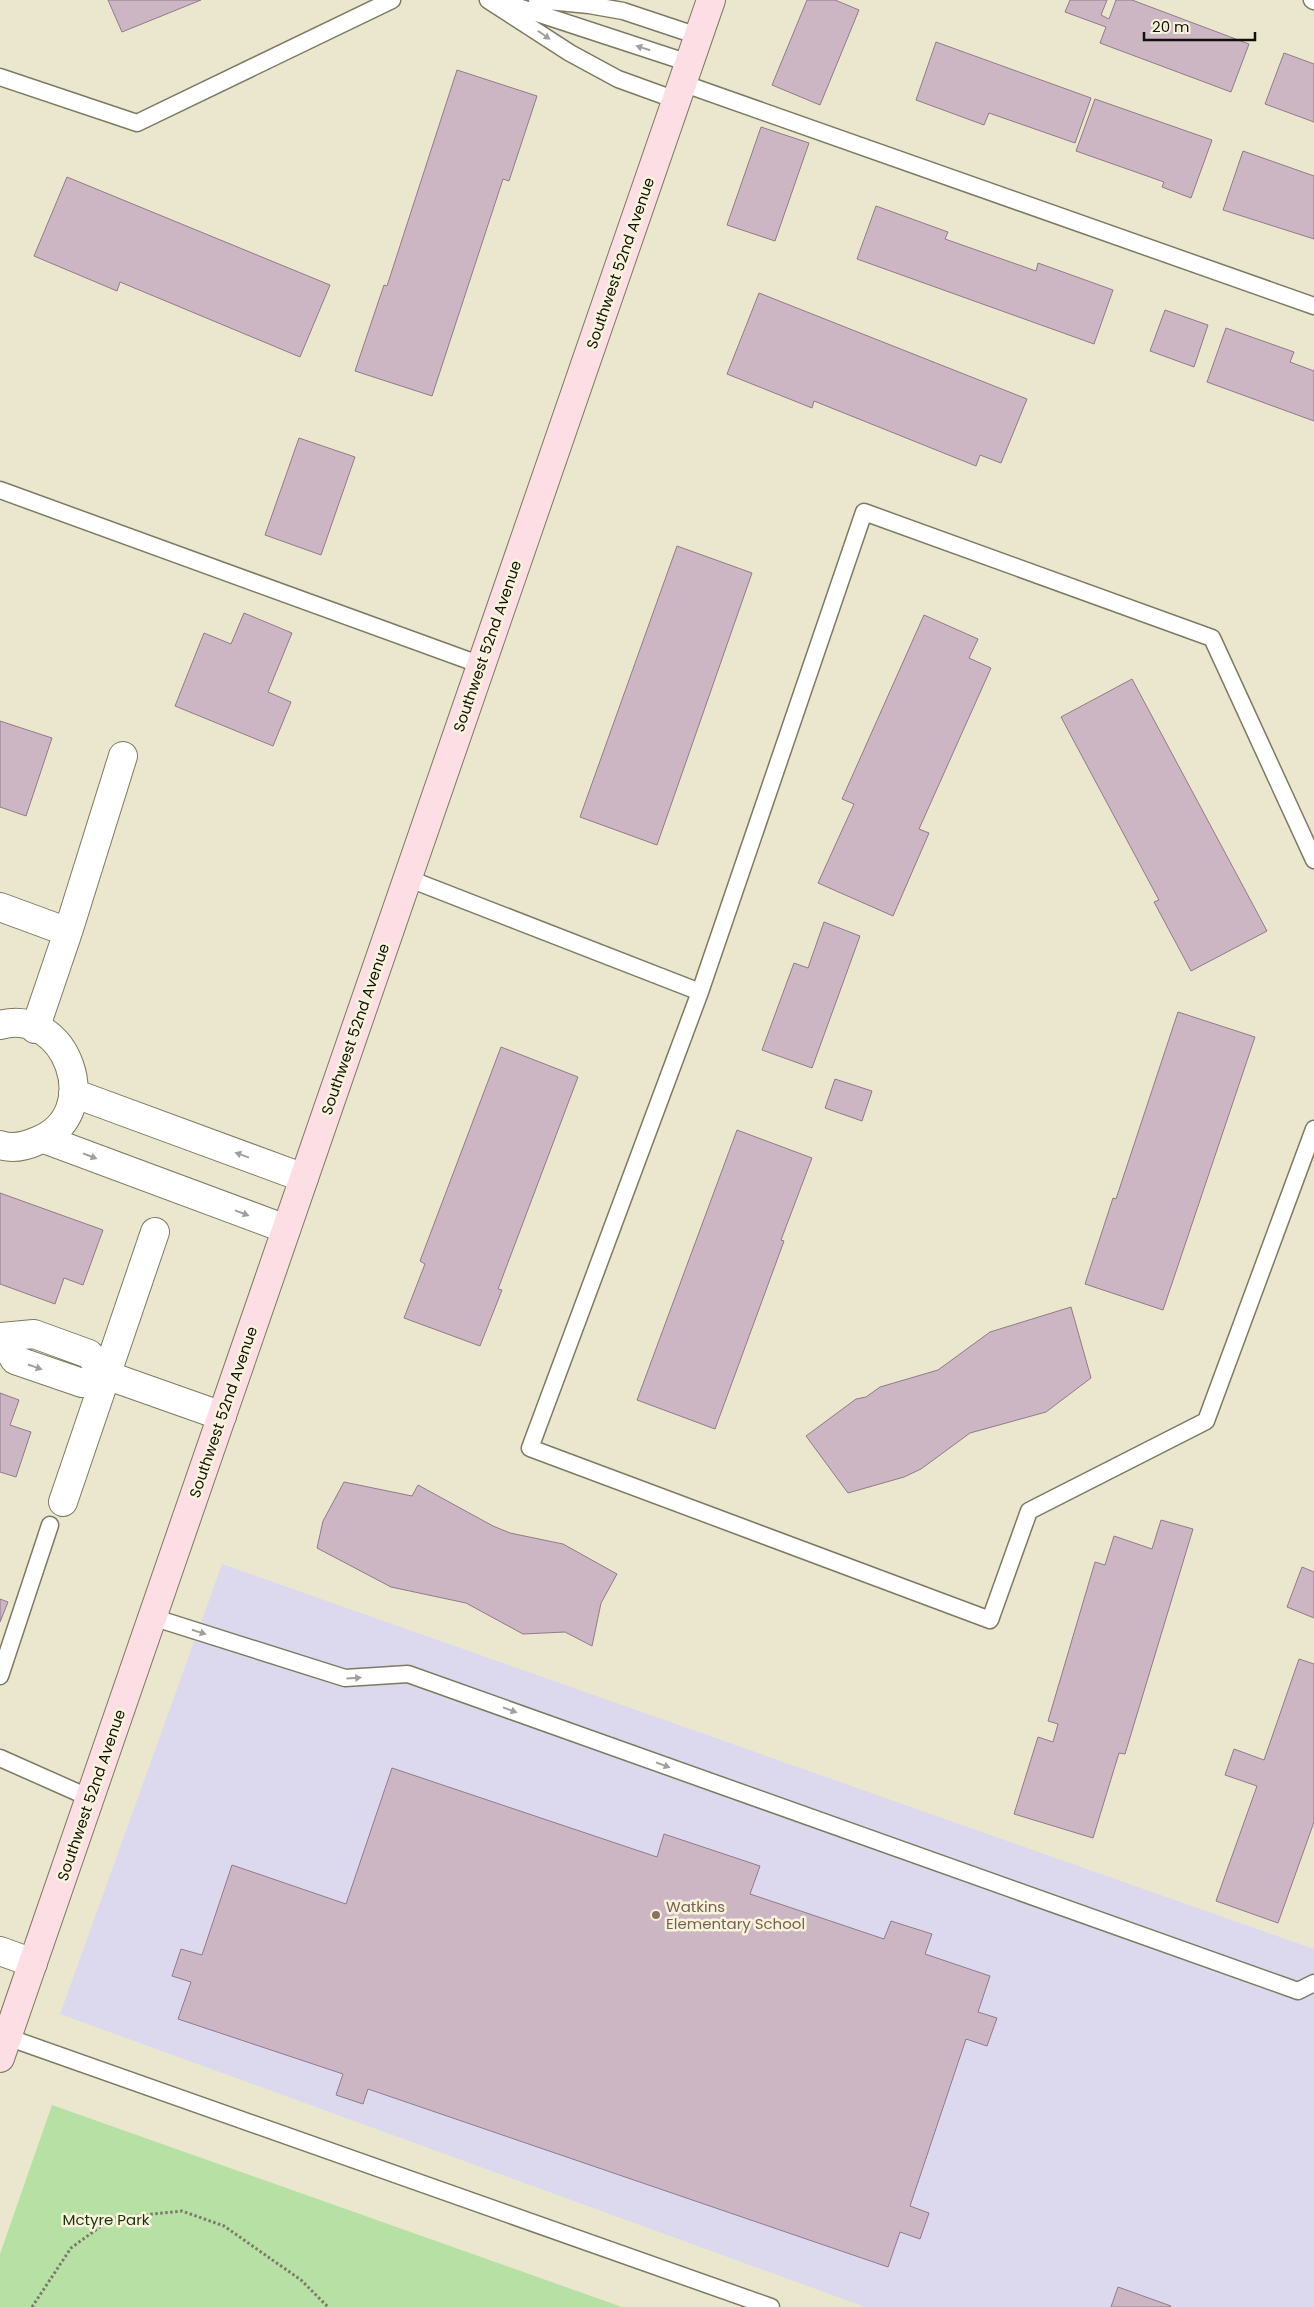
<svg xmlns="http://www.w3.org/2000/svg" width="1314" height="2307" font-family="Poppins,sans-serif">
  <rect width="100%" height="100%" fill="#ebe7ce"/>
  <path fill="#dcd9ef" d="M222,1564l1092,385v358h-449l-805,-293z"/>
  <path fill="#b7e0a4" d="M52,2105l570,202h-622v-53z"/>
  <path fill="#cdb6c4" stroke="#907b89" d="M108,0h93l-79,32z
    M807,0h28l24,10 -39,95 -48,-20z
    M1070,0h37l-6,15 8,4 7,-19h16l117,44 -18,48 -131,-49 6,-16 -41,-15z
    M936,42l155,56 -16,45 -86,-30 -5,12 -68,-25z
    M1284,53l30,11v58l-49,-18z
    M457,70l80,26 -28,85 -6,-2 -71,217 -77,-25 29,-86 3,1z
    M1095,99l117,41 -21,58 -29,-11 2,-5 -88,-31z
    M761,127l48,16 -34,98 -48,-16z
    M1243,151l71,25v63l-91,-29z
    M67,177l263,108 -30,72 -180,-75 -3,9 -83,-35z
    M876,206l72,26 -3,7 91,32 2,-8 75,27 -19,54 -237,-85z
    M759,293l268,106 -26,64 -21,-8 -4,11 -162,-65 -2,7 -85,-34z
    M1165,310l43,15 -14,42 -44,-16z
    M1226,328l68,24 -4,10 24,9v50l-107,-39z
    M299,438l56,19 -34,98 -56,-20z
    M677,546l75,27 -95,272 -77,-28z
    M244,613l48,20 -24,59 23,10 -18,44 -98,-40 29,-73 27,11z
    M924,615l54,24 -9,19 22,10 -72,161 10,4 -36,83 -75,-33 36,-79 -12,-5z
    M1132,679l135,252 -76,40 -37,-69 5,-2 -98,-183z
    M0,721l52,17 -26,78 -26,-9z
    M824,922l36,14 -48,132 -50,-18 32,-87 14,5z
    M1178,1012l77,25 -92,273 -78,-26 28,-86 3,1z
    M501,1047l77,30 -80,212 4,1 -22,56 -76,-28 21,-54 -5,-3z
    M835,1079l37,12 -10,30 -37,-13z
    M737,1130l75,28 -31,82 3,1 -69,188 -78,-29z
    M0,1193l103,37 -20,55 -19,-7 -9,26 -55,-20z
    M1071,1307l20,71 -45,34 -76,21 -49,36 -17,8 -56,16 -42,-57 50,-37 10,-2 14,-10 58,-17 52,-38z
    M0,1393l19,7 -9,25 21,7 -15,45 -16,-5z
    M344,1482l68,14 6,-11 75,41 17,7 53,11 54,30 -16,29 -9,43 -27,-14 -42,2 -57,-31 -75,-16 -74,-39 6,-27z
    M1161,1520l32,9 -68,225 -6,-1 -26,85 -79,-24 24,-77 15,5 5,-18 -10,-3 47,-159 10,3 9,-29 38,13z
    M1302,1567l12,5v46l-27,-11z
    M0,1599l8,3 -8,20z
    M1299,1659l15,5v158l-36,101 -62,-22 41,-115 -32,-11 9,-26 30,11z
    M392,1768l265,89 7,-23 96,32 -10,28 134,45 7,-18 41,13 -7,20 65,22 -12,36 19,6 -10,28 -21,-7 -56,167 19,7 -9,26 -20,-7 -12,35 -520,-178 -5,15 -27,-9 7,-21 -165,-55 13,-37 -19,-6 9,-27 21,6 30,-90 114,39z
    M1118,2287l53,19 -1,1h-59z"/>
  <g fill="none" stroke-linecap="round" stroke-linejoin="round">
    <defs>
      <path id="lane" d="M488,0l82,53 48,26 58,21
        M537,0l52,5 34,6 75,25
        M1312,0l2,1
        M506,3l183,60
        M0,77l137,46 255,-123
        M682,83l632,223
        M0,490l481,175
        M1314,860l-102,-222 -348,-126 -164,480 -170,456 460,172 39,-109 177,-90 108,-292
        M407,878l293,114
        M152,1617l193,61 63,-4 890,317 16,-8
        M0,1676l50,-151
        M0,1758l90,40
        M7,2037l764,270"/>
      <path id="street" d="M0,907l68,25
        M0,1025c66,-19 107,89 37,116 -11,5 -25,8 -37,4
        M35,1029l33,-97 55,-176
        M73,1093l231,85
        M44,1139l242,90
        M0,1337l34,-3 55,20 17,21 116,41
        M0,1337l15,23 67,23 24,-8
        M63,1502l92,-270
        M0,1951l33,12"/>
      <path id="secondary" d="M0,2058l711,-2058"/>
    </defs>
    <use href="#lane" stroke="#7d7962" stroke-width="19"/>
    <use href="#street" stroke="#7d7962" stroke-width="30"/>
    <use href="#secondary" stroke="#7d7962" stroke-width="30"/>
    <path stroke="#7d7a69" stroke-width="3" stroke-dasharray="2.5 2.5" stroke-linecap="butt" d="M32,2307l39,-59 41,-30 70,-7 42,15 77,54 27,27"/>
    <use href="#lane" stroke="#fff" stroke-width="16"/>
    <use href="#street" stroke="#fff" stroke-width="28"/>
    <use href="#secondary" stroke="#fcdee4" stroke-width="28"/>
  </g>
  <defs><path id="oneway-solid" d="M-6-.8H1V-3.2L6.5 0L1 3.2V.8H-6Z" transform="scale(1.25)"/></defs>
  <g fill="#a09f9c">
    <use href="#oneway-solid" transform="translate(544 35) rotate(35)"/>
    <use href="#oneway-solid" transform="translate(643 48) rotate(-162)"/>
    <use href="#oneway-solid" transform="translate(242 1155) rotate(-160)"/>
    <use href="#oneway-solid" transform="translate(90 1156) rotate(21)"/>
    <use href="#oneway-solid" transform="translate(242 1213) rotate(21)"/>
    <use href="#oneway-solid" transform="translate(35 1367) rotate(19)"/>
    <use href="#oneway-solid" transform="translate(199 1632) rotate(18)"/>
    <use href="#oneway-solid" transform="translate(354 1678) rotate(-4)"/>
    <use href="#oneway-solid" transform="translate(510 1710) rotate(20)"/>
    <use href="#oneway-solid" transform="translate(663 1765) rotate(20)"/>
  </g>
  <circle fill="#8d6e63" stroke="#f8f4db" stroke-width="2" cx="656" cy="1915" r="5"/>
  <g text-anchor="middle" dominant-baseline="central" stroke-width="5" stroke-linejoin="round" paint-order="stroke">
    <g font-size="15" fill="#121008" stroke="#f8f4db">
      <text transform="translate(620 263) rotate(-71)">Southwest 52nd Avenue</text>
      <text transform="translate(487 646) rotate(-71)">Southwest 52nd Avenue</text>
      <text transform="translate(355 1029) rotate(-71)">Southwest 52nd Avenue</text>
      <text transform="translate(223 1412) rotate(-71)">Southwest 52nd Avenue</text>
      <text transform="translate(91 1795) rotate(-71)">Southwest 52nd Avenue</text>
    </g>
    <g font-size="15" fill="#785e54" stroke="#f8f4db" text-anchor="start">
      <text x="666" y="1906">Watkins<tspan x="666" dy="17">Elementary School</tspan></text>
    </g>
    <g font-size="15" fill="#1b310f" stroke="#f8f4db">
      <text x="106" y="2219">Mctyre Park</text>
    </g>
  </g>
  <path d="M1144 32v8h111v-8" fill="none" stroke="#121008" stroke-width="2.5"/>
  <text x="1152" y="32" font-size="15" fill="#121008" stroke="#f8f4db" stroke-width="4" paint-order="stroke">20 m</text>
</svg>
